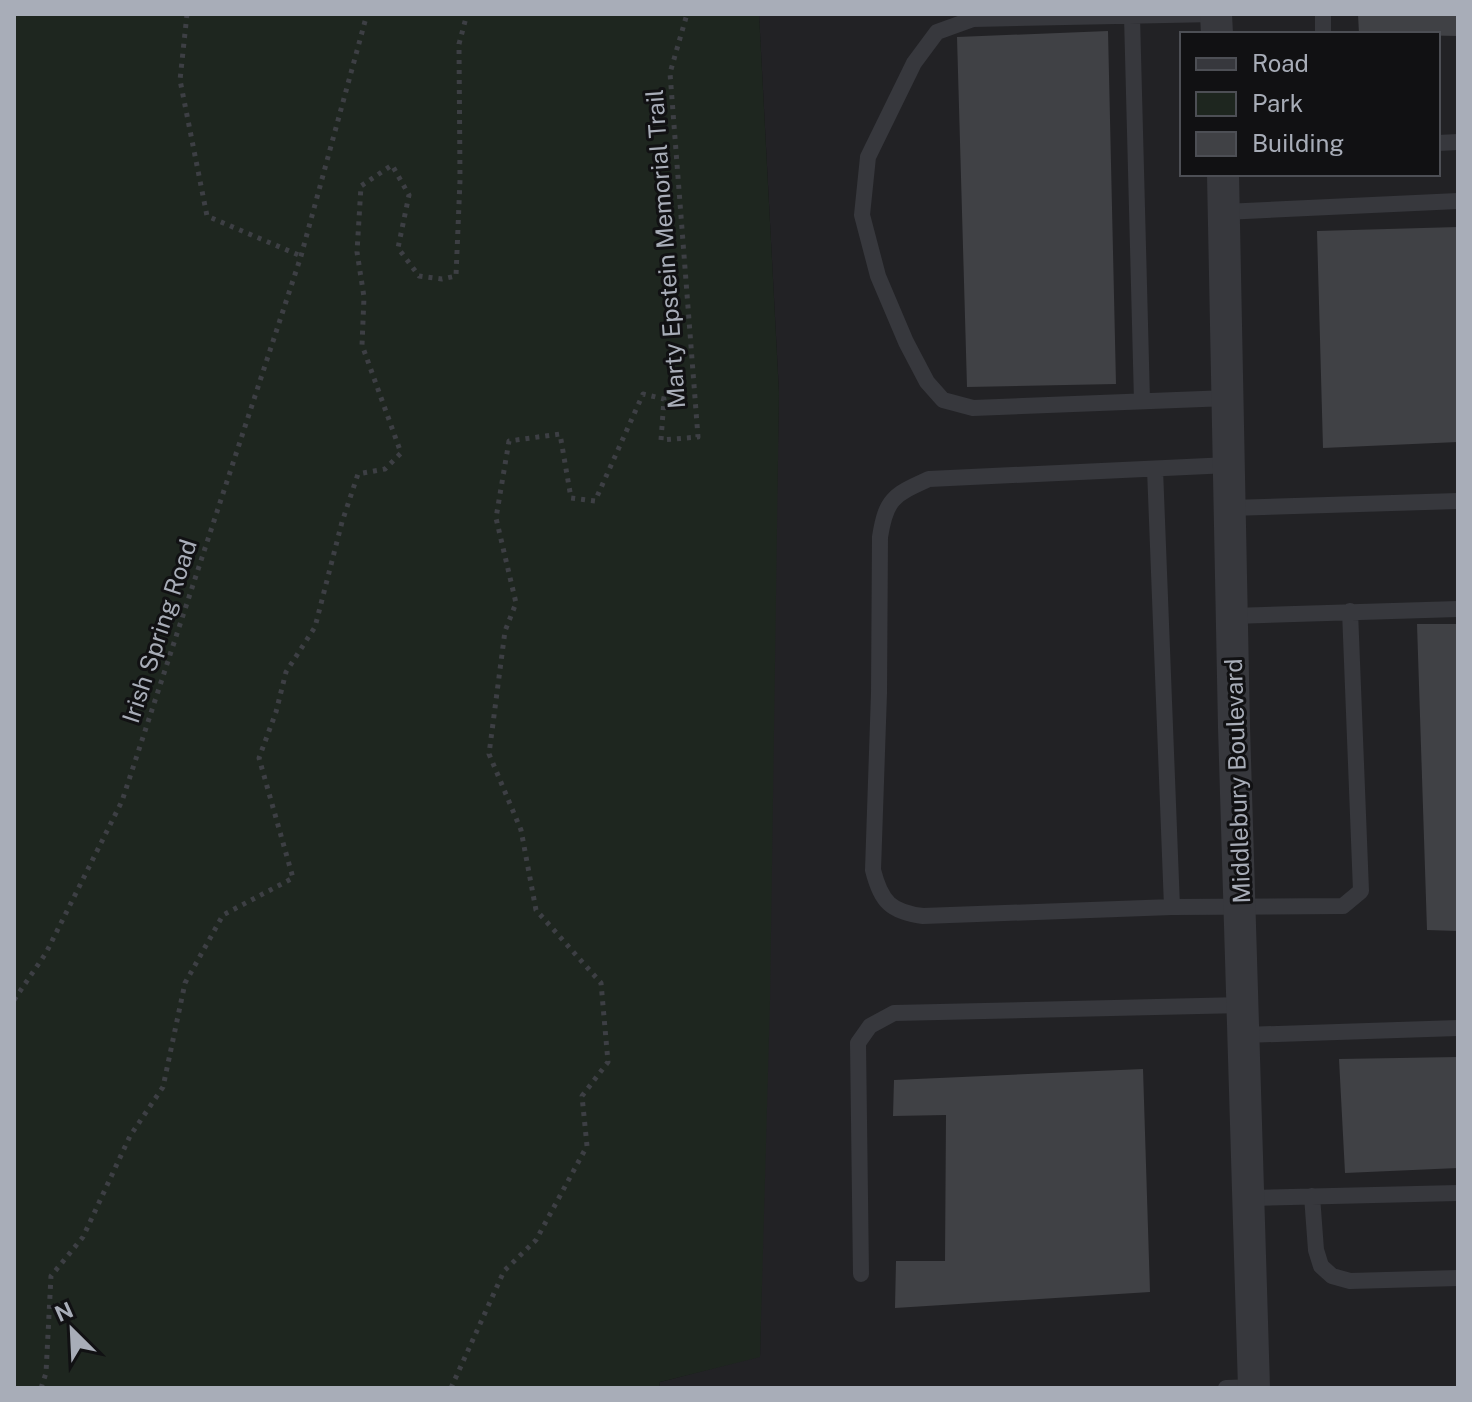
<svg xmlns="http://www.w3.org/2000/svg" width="1472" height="1402" font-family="'Public Sans',sans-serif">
  <rect width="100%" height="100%" fill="#161618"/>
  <path fill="#222225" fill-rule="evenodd" d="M759,14h699v1374h-799l1,-6 100,-26 19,-963zM1182,34h256v140h-256z"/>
  <path fill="#1e261f" d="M14,14h745l20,379 -9,608 -10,356 -100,25 -1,6h-645z"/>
  <path fill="#404145" d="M1358,14h100v22l-99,-2z
    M1108,31l8,353 -149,3 -10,-350z
    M1458,227v215l-135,6 -6,-217z
    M1417,624h41v307l-31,-1z
    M1458,1057v111l-113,5 -6,-114z
    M1143,1069l7,223 -255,16 1,-47h49l1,-146 -53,1 1,-36z"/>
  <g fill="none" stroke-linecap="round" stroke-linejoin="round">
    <path stroke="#3d3f44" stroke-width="5" stroke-dasharray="4 6" stroke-linecap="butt" d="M187,14l-7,66 27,136 94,40
      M14,1000l32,-47 76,-152 179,-545 66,-242
      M41,1388l5,-15 5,-97 32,-39 47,-101 33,-49 22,-104 38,-68 70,-37 -34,-120 17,-46 10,-40 29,-45 27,-105 16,-48 27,-5 16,-16 -39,-108 2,-48 -7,-45 4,-66 31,-21 17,30 -11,53 21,28 23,3 14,-3 4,-96 -1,-136 8,-30
      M451,1388l53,-117 32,-31 51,-94 -5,-50 26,-34 -7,-79 -65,-73 -15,-80 -32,-76 16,-123 11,-28 -20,-85 13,-77 51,-7 11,64 24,3 48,-107 21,5 -3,41 37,-3 -28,-364 17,-59"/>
    <path stroke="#37383d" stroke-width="16" d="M1216,14l-243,5 -36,13 -23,31 -46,94 -6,58 16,61 28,66 21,40 16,18 30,8 255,-10
      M1323,14v20
      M1132,16l10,385
      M1438,143l20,-1
      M1224,212l234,-11
      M1229,465l-300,14c-35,16 -43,19 -49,58l-1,156 -6,177c8,32 18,42 50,46l249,-9 171,-1 18,-15 -11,-280
      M1155,469l17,438
      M1230,508l228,-7
      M1232,616l226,-7
      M1244,1035l214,-7
      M1312,1196l4,54 5,16 11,10 18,5 108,-3
      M1250,1198l208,-5
      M861,1274l-3,-231 12,-17 24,-13 349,-8
      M1226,1388l28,-1"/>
    <path stroke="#37383d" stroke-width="32" d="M1216,14l1,20
      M1223,174l11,553 20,661"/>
  </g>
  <g text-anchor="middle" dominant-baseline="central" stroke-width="6" stroke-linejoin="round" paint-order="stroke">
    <g font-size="24" fill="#a8adb8" stroke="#111113">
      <text transform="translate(665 249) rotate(-94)">Marty Epstein Memorial Trail</text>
      <text transform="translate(159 631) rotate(-72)">Irish Spring Road</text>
      <text transform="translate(1237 781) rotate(-92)">Middlebury Boulevard</text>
    </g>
  </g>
  <rect width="1472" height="1402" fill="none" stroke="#a8adb8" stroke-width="32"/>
  <rect x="1180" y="32" width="260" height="144" fill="#111113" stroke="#4d4f55" stroke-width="2"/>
  <rect x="1196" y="58" width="40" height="12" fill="#37383d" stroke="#4d4f55" stroke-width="2"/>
  <text x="1252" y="72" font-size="24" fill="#a8adb8">Road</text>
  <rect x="1196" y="92" width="40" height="24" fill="#1e261f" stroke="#4d4f55" stroke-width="2"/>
  <text x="1252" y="112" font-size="24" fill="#a8adb8">Park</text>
  <rect x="1196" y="132" width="40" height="24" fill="#404145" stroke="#4d4f55" stroke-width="2"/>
  <text x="1252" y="152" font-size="24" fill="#a8adb8">Building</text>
  <g transform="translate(72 1330) rotate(336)" stroke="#111113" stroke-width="6" paint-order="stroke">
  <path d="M0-6L14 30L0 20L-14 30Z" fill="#a8adb8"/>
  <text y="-12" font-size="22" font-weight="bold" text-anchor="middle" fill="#a8adb8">N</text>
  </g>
</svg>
